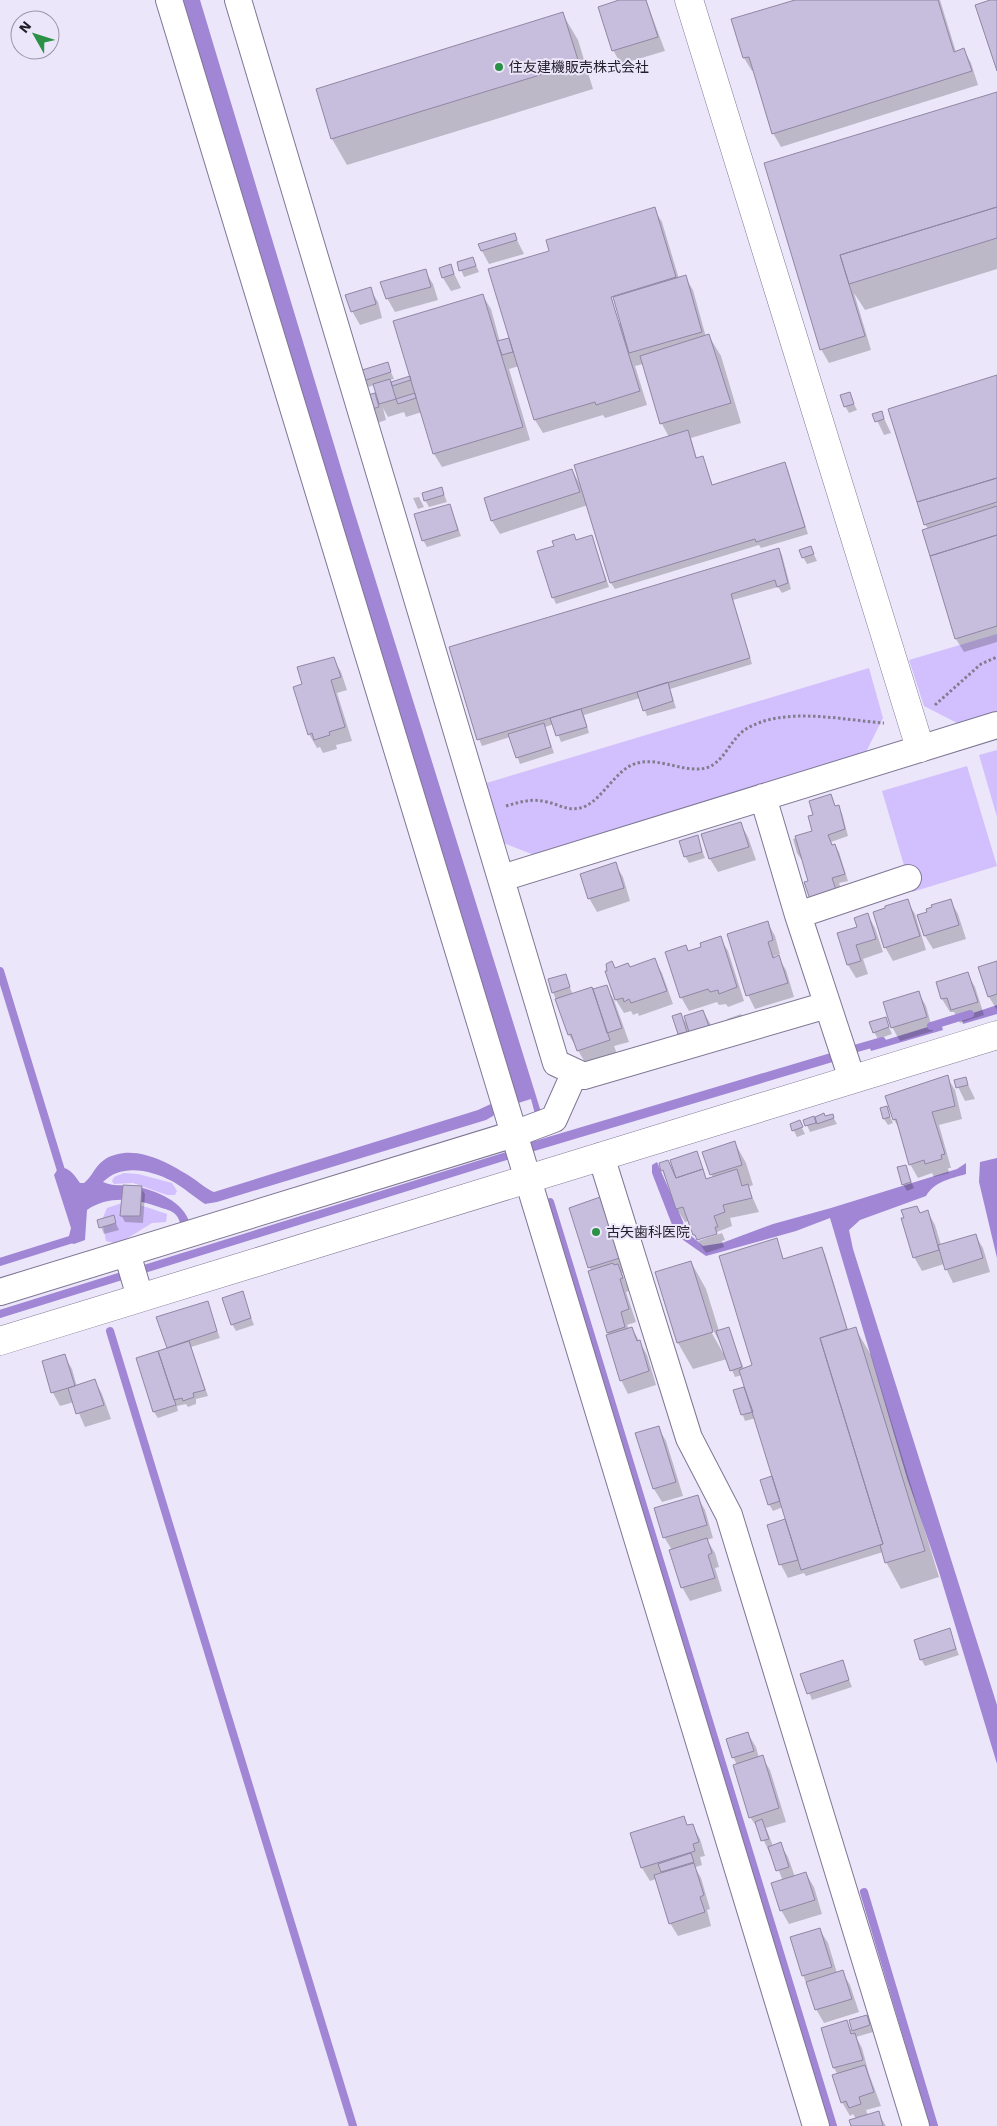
<svg xmlns="http://www.w3.org/2000/svg" width="997" height="2126" font-family="'Work Sans','Noto Sans JP',sans-serif">
  <rect width="100%" height="100%" fill="#ece6fa"/>
  <path fill="#d2bffd" d="M997,634v78l-38,12 -35,-18 -15,-46z
    M869,668l14,50 -17,34 -332,103 -33,-13 -18,-58z
    M997,750v67l-18,-62z
    M967,766l30,100 -85,26 -30,-101z
    M124,1173l14,1 34,9 5,8 -2,4h-8l-34,-12 -19,1 -2,-3 2,-4z
    M122,1203l21,3 24,8 -1,8 -14,1 -34,21 -12,-3 -4,-21 5,-12z"/>
  <path fill="#a086d4" d="M183,0h17l154,511 187,601 -6,2 -4,-15 -16,5z
    M997,1005v9l-34,10 -2,-7z
    M941,1023l2,7 -72,21 -2,-6z
    M834,1052l2,9 -305,91 -3,-9z
    M495,1102l2,7 -4,7 -7,4 -269,82 -12,2c-11,-7 -22,-17 -33,-23 -21,-11 -51,-18 -69,1 11,5 19,2 31,4 21,4 50,15 56,38l-9,2c-1,-3 -2,-8 -5,-11 -4,-5 -12,-6 -17,-8 -24,-8 -50,-12 -72,3l-2,30 -11,4 -3,-1 -2,-7 2,-8 -17,-53 5,-8c12,1 15,8 21,16h4c8,-6 11,-17 20,-23 28,-18 63,2 87,17 8,5 15,12 23,15l264,-82z
    M997,1158v100l-18,-76 1,-20z
    M657,1162l31,71 15,13 19,-3 51,-19 58,-16 126,-39 9,-6v11c-16,5 -31,7 -40,22l-66,24 -11,10 4,19 144,456v59l-58,-192 -32,-94 -77,-260 -34,13 -90,25 -30,-21 -24,-62v-8z"/>
  <path fill="#0003" fill-rule="evenodd" d="M623,0h23l19,51 -44,13 -8,-14z
    M799,0h141l16,52 8,-2 7,13 7,22 -197,62 -8,-14 -19,-62h-2l-8,-13 -12,-38z
    M562,13l16,27 15,49 -246,76 -15,-26 -15,-49z
    M997,93v176l-132,41 -11,-17 17,57 -42,13 -8,-14 -56,-185z
    M654,209l8,13 17,57 6,-2 8,13 13,47 3,-1 12,20 20,67 -50,15 6,21 6,-2 10,29 71,-22 4,6 20,64 -47,14 -2,-3 -144,44 -4,-6 -23,-78 -88,29 -8,-13 -7,-22 87,-29 9,16 88,-49 -7,-13 -19,-60 -8,2 12,39 -42,13 -2,-3 -60,18 -8,-13 -16,-54 -10,3 21,71 -88,27 -8,-13 -12,-42 -16,5 -2,-5 -16,5 -5,-9 3,12 -9,3 -7,-14 4,-14 7,9 -6,-19 -7,2 -4,-6 23,-18 7,16 -5,1 2,3 21,-6 71,-81 8,13 9,33 11,-3 40,-87zM610,290h2l10,33 -4,1z
    M514,234l10,20 -35,10 -7,-13z
    M473,259l6,13 -15,5 -3,-7z
    M450,265l11,23 -10,3 -8,-13z
    M425,271l8,13 5,16 -43,12 -8,-14z
    M370,289l8,13 4,16 -22,7 -8,-14z
    M997,377v265l-33,10 -8,-13 -33,-109 5,-1 -3,-5z
    M849,394l8,16 -8,3 -4,-7z
    M881,412l10,21 -7,2 -10,-21z
    M442,489l5,13 -18,5 -4,-7z
    M419,497l5,10 -6,2 -5,-11z
    M450,505l11,31 -34,11 -4,-7z
    M592,537l17,50 -53,17 -3,-7 24,-56z
    M811,548l6,13 -10,3 -4,-7z
    M779,549l3,6 9,34 -9,4 -4,-6 -45,13 19,64 -82,25 6,19 -29,8 -7,-18 -56,17 5,18 -28,9 -7,-18 -9,3 9,26 -34,11 -10,-27 -28,9 -3,-7z
    M333,658l8,14 6,18 -10,3 15,48 -16,4 1,4 -14,4 -3,-6 -3,1 -8,-14 -6,-49z
    M831,796l5,11h2l4,6 6,23 -17,6 1,4h3l4,6 9,29 -9,2 6,18 -36,-19 -6,-24 -2,1 -4,-6 -4,-14 21,-7 1,-16z
    M740,823l8,14 8,23 -38,12 -8,-13 -7,-24z
    M697,837l8,21 -16,5 -4,-7z
    M615,864l8,13 7,24 -33,11 -8,-14z
    M950,900l8,14 8,25 -33,10 -8,-13 -6,-20 10,-3z
    M907,901l8,13 11,36 -33,11 -8,-14z
    M868,915l7,13 8,24 -20,7 5,15 -12,4 -8,-13 -10,-31 20,-6z
    M768,923l7,13 5,18 -6,2 1,2 3,-1 8,13 8,27 -39,12 -7,-14z
    M720,938l8,13 16,50 -16,6 -2,-3 -7,1 -2,-3 -28,9 -8,-14 7,-45 15,-4z
    M654,959l8,14 11,31 -34,12 -1,-3 -5,2 -2,-4 -7,2 -8,-13 -9,-28 23,-4z
    M997,962v48l-8,-13z
    M967,973l8,14 9,28 -24,8 -6,-11h-4l-8,-13z
    M565,975l8,20 33,-9 8,14 15,42 -15,4 3,8 -31,10 -17,-29 -16,-43z
    M918,992l8,14 7,25 -33,10 -8,-14z
    M703,1011l8,14 5,17 -18,6 -10,-19 1,9 -6,2 -9,-23 7,-2 6,10z
    M741,1014l8,13 -21,-5 -1,-3z
    M885,1018l7,16 -14,5 -4,-7z
    M947,1077l8,13 7,29 -23,6 12,43h-3l1,5 -15,4 -2,-4 -14,5 -8,-14 -10,-34 -7,-12z
    M965,1078l10,21 -10,2 -10,-20z
    M886,1108l7,15 -5,2 -4,-6z
    M823,1115l2,3 7,-3 5,9 -27,8 -5,-11z
    M799,1122l6,12 -8,3 -6,-12z
    M735,1143l11,20 7,22 -5,2 11,25 -29,6 2,8 -35,14 -8,-19 -4,1 -8,-13 -17,-45 8,-2 7,12 21,-21 11,27 6,-2 -9,-26z
    M905,1166l9,22 -7,3 -4,-7z
    M141,1188l4,6 -2,29 -18,-1 -4,-7z
    M602,1198l28,73 -8,2 7,18 -3,1 10,30 -9,3 2,4 3,-1 15,27 9,30 -28,9 -7,-14 -30,-109 -21,-63z
    M928,1212l7,13 6,20 34,-10 8,13 7,24 -37,11 -9,-19 -22,7 -8,-14 -9,-38z
    M113,1217l6,13 -15,4 -3,-7z
    M722,1233l3,7 -3,1 2,6 -18,6 -8,-12z
    M776,1239l8,21 37,-12 4,6 23,76 7,-2 16,27 68,222 -38,12 -15,-27 -3,-10 -77,24 -2,-3 -16,5 -7,-13 -12,-39 18,-6 -4,-13 -10,4 -4,-7 4,-27 -17,-59 -11,3 -11,-30 12,-4 -4,-12 -7,2 -8,-18 -34,10 -15,-26 13,-81 15,27 13,42 9,-3 16,41 10,-3zM711,1326l12,22v5l-14,-25z
    M242,1293l12,32 -18,6 -4,-7z
    M207,1303l13,35 -29,9 17,49 -12,3v5l-8,3 -2,-3 -9,2 1,5 -20,7 -4,-6 14,-63 -10,-31z
    M64,1355l8,14 5,18 18,-6 7,13 9,25 -26,8 -11,-25 -14,4 -7,-13 -10,-31z
    M658,1427l8,14 17,55 -21,6 -8,-13z
    M697,1496l8,14 8,28 -6,2 8,13 4,14 -4,1 7,23 -32,10 -8,-14 -10,-37 -8,-13z
    M949,1630l10,25 -34,11 -4,-7z
    M842,1662l10,25 -40,13 -10,-25z
    M748,1734l8,13 3,11 3,-1 8,13 16,52 -20,6 7,18 7,-2 8,13 7,20 11,-3 8,13 8,27 -33,10 -8,-14 2,-29 -11,-27h-2l-11,-24 -9,-13 -13,-52 -4,-8z
    M683,1818l5,8 4,-1 8,14 5,17 -5,1 2,8 -6,2v2l5,9 9,31 -3,1 4,16 -33,10 -8,-13 -14,-44 -6,2 -8,-13 -11,-34z
    M820,1930l8,13 9,30 5,-1 8,13 9,27 -35,11 -8,-14 -13,-34z
    M867,2016l6,16 -17,5 6,11 7,26 12,32 -15,4 2,6 10,-3 8,13h-34l4,-7 -3,-5 -3,2 -8,-14 -4,-27 -4,-7 -12,-40 24,-6 7,11 -3,-12z"/>
  <g fill="none" stroke-linecap="round" stroke-linejoin="round">
    <path stroke="#a086d4" stroke-width="8" d="M0,971l63,206
      M931,1026l39,-12
      M847,1051l35,-10
      M550,1202l283,924
      M0,1262l76,-24
      M0,1314l516,-161
      M110,1331l243,795
      M864,1892l70,234"/>
  </g>
  <path fill="#c7bddd" stroke="#9087a5" d="M619,0h27l12,37 -46,14 -14,-44z
    M795,0h143l16,52 10,-4 8,23 -200,63 -23,-77 -6,1 -12,-39z
    M990,0h7v71l-22,-66z
    M563,12l16,51 -248,76 -15,-50z
    M997,92v115l-157,48 25,81 -45,14 -56,-187z
    M655,207l21,70 -65,20 29,94 -44,14 -1,-3 -61,18 -46,-151 61,-18 -3,-11z
    M997,207v31l-148,46 -9,-29z
    M515,233l2,7 -36,11 -3,-7z
    M473,257l3,9 -17,5 -2,-9z
    M451,264l3,10 -12,4 -3,-10z
    M426,269l5,18 -45,12 -6,-17z
    M686,275l16,57 -73,21 -16,-56z
    M371,287l5,17 -25,8 -6,-17z
    M483,294l40,133 -90,27 -40,-133z
    M709,334l22,69 -71,21 -20,-68z
    M509,338l4,14 -11,3 -5,-14z
    M388,362l3,10 -28,9 -4,-10z
    M997,375v103l-80,24 -29,-93z
    M410,376l1,4 -19,6 -1,-4z
    M390,379l6,20 -17,5 -6,-20z
    M850,392l4,12 -10,3 -4,-12z
    M375,393l4,14 -11,3 -4,-14z
    M415,393l1,5 -18,6 -2,-5z
    M882,411l2,8 -9,3 -3,-8z
    M688,430l8,28 7,-2 9,29 73,-23 20,65 -49,15 -1,-3 -145,44 -36,-118z
    M572,469l8,23 -89,29 -7,-23z
    M997,478v24l-73,23 -7,-23z
    M442,487l2,8 -20,6 -2,-8z
    M450,504l8,26 -36,11 -8,-27z
    M997,506v29l-67,21 -8,-26z
    M574,534l2,6 16,-5 14,46 -54,17 -15,-47 17,-5 -2,-5z
    M997,535v91l-42,13 -25,-83z
    M811,546l3,8 -12,4 -3,-8z
    M779,548l9,35 -11,4 -2,-7 -44,14 19,64 -273,82 -28,-93z
    M334,657l7,20 -10,3 14,47 -16,5 1,3 -16,5 -2,-7 -4,2 -15,-48 9,-3 -5,-17z
    M668,682l5,19 -30,10 -6,-19z
    M581,709l6,18 -31,9 -6,-18z
    M544,723l7,24 -35,11 -8,-24z
    M831,794l4,12 4,-1 6,24 -17,6 4,10 3,-1 10,30 -13,4 6,18 -26,9 -8,-23 4,-1 -13,-45 17,-5 -4,-15 5,-1 -4,-14z
    M741,822l8,25 -40,12 -8,-25z
    M698,835l4,17 -18,5 -5,-16z
    M616,862l8,26 -36,11 -8,-25z
    M908,899l12,37 -36,12 -11,-36 12,-4v-2z
    M951,899l8,26 -35,11 -7,-21 10,-3 -1,-3 6,-2 -1,-2z
    M868,913l8,26 -20,6 5,16 -14,4 -10,-32 20,-6 -3,-9z
    M768,921l5,19 -5,2 5,16 6,-3 9,28 -42,13 -19,-62z
    M721,936l16,51 -18,7 -1,-4 -8,2 -2,-3 -28,9 -15,-46 21,-7 2,6 13,-4 -1,-4z
    M655,958l12,33 -36,12 -2,-4 -5,3 -1,-4 -8,2 -10,-29h2l-1,-7 6,-3 3,7 13,-5 2,4z
    M997,961v33l-9,3 -10,-30z
    M968,972l10,30 -27,8 -4,-12 -6,1 -5,-17z
    M566,974l4,13 -18,6 -4,-14z
    M607,985l15,43 -15,5 -14,-44z
    M592,987l18,53 -33,11 -6,-17 -3,1 -13,-36z
    M919,991l8,26 -36,11 -8,-26z
    M703,1010l7,19 -20,6 -6,-19z
    M681,1013l6,19 -9,2 -6,-18z
    M886,1017l3,10 -16,6 -4,-11z
    M948,1075l7,31 -23,6 13,42 -4,1 1,4 -17,5 -1,-4 -15,5 -13,-46 -3,1 -8,-24z
    M966,1077l2,8 -12,3 -2,-8z
    M887,1106l3,11 -7,2 -3,-11z
    M824,1113l1,3 8,-2 1,4 -17,6 -2,-7z
    M814,1116l2,7 -11,3 -2,-6z
    M800,1120l3,7 -11,4 -2,-7z
    M735,1141l7,24 -32,10 -8,-23z
    M697,1151l6,18 -27,9 -6,-18z
    M668,1160l8,18 27,-9 3,10 31,-10 5,17 6,-2 4,14 -29,7 2,7 -11,4 4,11h-3l2,7 -20,6 -2,-5h-2l-10,-28 -7,2 -13,-39 -2,1 -2,-8z
    M906,1165l5,17 -9,3 -5,-18z
    M123,1185l19,1 -2,30h-20z
    M603,1196l20,61 -35,11 -19,-60z
    M917,1206l3,7 8,-3 11,40 -26,8 -12,-40h3l-3,-8z
    M114,1215l2,8 -17,5 -2,-8z
    M976,1234l7,24 -38,12 -7,-25z
    M777,1238l6,21 39,-12 25,82 -27,9 63,206 -82,26 -62,-200 13,-5 -33,-109z
    M691,1261l22,71 -36,11 -22,-71z
    M613,1263l1,2 4,-1 5,14 -3,1 9,30 -8,3 4,15 -18,6 -19,-62z
    M243,1291l8,27 -20,7 -9,-27z
    M208,1301l9,30 -50,17 -11,-31z
    M632,1327l5,14 3,-1 9,31 -29,10 -14,-46z
    M729,1327l13,40 -12,4 -14,-40z
    M856,1327l69,224 -40,12 -5,-18 3,-1 -63,-206z
    M189,1341l16,49 -12,3 1,4 -11,4 -1,-3 -8,2 -16,-49z
    M158,1351l18,54 -23,7 -17,-54z
    M65,1354l10,32 -24,7 -9,-32z
    M95,1379l9,26 -28,9 -8,-26z
    M744,1387l9,25 -12,3 -8,-25z
    M659,1426l17,56 -23,7 -18,-56z
    M772,1476l8,25 -12,4 -8,-25z
    M698,1495l9,30 -44,13 -9,-30z
    M785,1519l13,41 -19,5 -12,-40z
    M707,1538l5,15 -4,2 7,23 -34,10 -12,-38z
    M950,1628l6,21 -36,11 -6,-20z
    M843,1660l6,20 -42,14 -7,-20z
    M748,1732l6,19 -22,7 -6,-19z
    M763,1755l16,53 -30,10 -16,-53z
    M684,1816l3,9 6,-1 6,18 -6,2 2,7 -54,17 -11,-35z
    M762,1819l7,20 -8,2 -6,-19z
    M781,1842l8,25 -13,4 -8,-24z
    M691,1853l3,9 -33,10 -3,-8z
    M694,1863l10,32 -4,2 5,15 -36,12 -15,-49z
    M806,1872l9,28 -35,11 -9,-28z
    M820,1928l12,39 -30,9 -12,-39z
    M843,1970l9,29 -37,11 -9,-28z
    M867,2015l3,10 -18,6 -3,-11z
    M847,2020l4,14 4,-1 8,27 -30,8 -12,-40z
    M865,2065l9,27 -15,5 2,7 -12,4 -3,-7 -5,2 -9,-28z
    M879,2111l4,15h-32l-2,-6z"/>
  <g fill="none" stroke-linecap="round" stroke-linejoin="round">
    <defs>
      <path id="minor" d="M169,0l647,2126
        M238,0l318,1063 28,13 243,-71
        M763,797l35,118 54,164
        M502,878l495,-153
        M798,915l110,-37
        M601,1156l88,282 40,77 187,611
        M127,1253l13,44
        M0,1292l514,-158 40,-15 21,-47"/>
      <path id="tertiary" d="M689,0l231,748
        M0,1341l997,-306"/>
    </defs>
    <use href="#minor" stroke="#7f7794" stroke-width="28"/>
    <use href="#tertiary" stroke="#7f7794" stroke-width="29"/>
    <path stroke="#827d8d" stroke-width="3" stroke-dasharray="2.5 2.5" stroke-linecap="butt" d="M935,705l46,-41 16,-7
      M506,806c14,-4 26,-8 41,-4 11,2 20,9 33,6 17,-3 32,-31 48,-41 25,-15 53,7 78,1 19,-6 24,-29 40,-39 38,-23 96,-9 138,-6"/>
    <use href="#minor" stroke="#fff" stroke-width="26"/>
    <use href="#tertiary" stroke="#fff" stroke-width="28"/>
  </g>
  <g fill="#2a9147" stroke="#ece6fa" stroke-width="2">
    <circle cx="499" cy="67" r="5"/>
    <circle cx="596" cy="1232" r="5"/>
  </g>
  <g text-anchor="middle" dominant-baseline="central" stroke-width="4" stroke-linejoin="round" paint-order="stroke">
    <g font-size="14" fill="#211d29" stroke="#ece6fa" text-anchor="start">
      <text x="509" y="67">住友建機販売株式会社</text>
      <text x="606" y="1232">古矢歯科医院</text>
    </g>
  </g>
  <g transform="translate(35 35) rotate(309)"><circle r="24" fill="#ece6fa" stroke="#9b96a6"/>
  <path d="M0-4L9 19L0 12L-9 19Z" fill="#2a9147"/>
  <text y="-8" font-size="14" font-weight="bold" text-anchor="middle" fill="#211d29">N</text>
  </g>
</svg>
